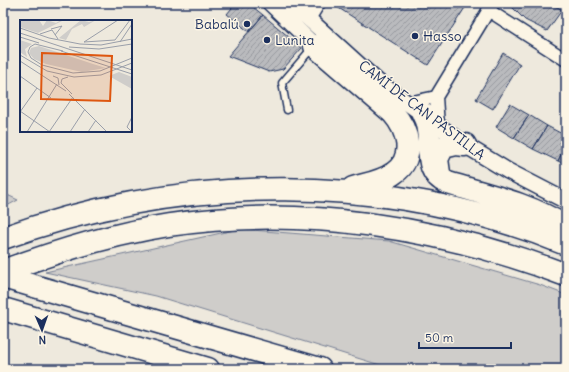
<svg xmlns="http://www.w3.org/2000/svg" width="569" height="372" font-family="Delius,sans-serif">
  <defs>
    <pattern id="building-hatch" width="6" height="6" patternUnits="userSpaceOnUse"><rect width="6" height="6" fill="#babbbe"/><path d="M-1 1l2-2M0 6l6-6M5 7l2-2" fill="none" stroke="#96989e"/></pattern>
  </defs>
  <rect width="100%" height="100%" fill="#eee9dd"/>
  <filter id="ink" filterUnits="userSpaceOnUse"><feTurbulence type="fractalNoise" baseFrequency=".025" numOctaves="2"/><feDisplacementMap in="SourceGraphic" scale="8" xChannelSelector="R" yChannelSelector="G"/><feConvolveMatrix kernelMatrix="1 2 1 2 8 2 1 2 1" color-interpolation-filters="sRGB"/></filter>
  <g filter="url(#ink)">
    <path fill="#cfcdca" stroke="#757e94" d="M3,193l15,7 -15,8z
      M239,229l150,12 151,44 26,10v74h-173l-237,-73 -111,-24z"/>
    <path fill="url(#building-hatch)" stroke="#1b2f5e" d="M236,3h12l15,12 -14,17 -22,-18z
      M340,3h128l-40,62 -91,-58z
      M514,3h37l11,7 -15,21 -22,-11 -13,-13z
      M263,15l39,33 -19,21 -14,3 -41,-16z
      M503,53l17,11 -27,45 -17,-10z
      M510,104l19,11 -15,23 -18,-11z
      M529,115l18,11 -14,23 -19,-11z
      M547,126l19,10v8l-8,17 -25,-12z
      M566,144v21l-8,-4z"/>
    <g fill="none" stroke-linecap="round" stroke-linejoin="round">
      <defs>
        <path id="service" d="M287,110l-5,-27 30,-35"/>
        <path id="minor" d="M488,10l78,50
          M309,19l10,-16
          M408,103l28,-6
          M438,126l-2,-29 57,-94"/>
        <path id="tertiary" d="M270,3l45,43
          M291,3l86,78 88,64 43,26 58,30"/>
        <path id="motorway" d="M315,46l78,67c15,17 23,45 1,60 -12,9 -27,11 -41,15
          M423,114c14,22 -5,57 25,69 43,13 79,20 118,44
          M439,173l-2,-14 6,-12 13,-3 9,1
          M3,238c180,-65 385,-67 563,6
          M3,271c54,-20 109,-37 166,-46 134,-20 271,2 397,50
          M3,277l317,92
          M3,309l205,60"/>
      </defs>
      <use href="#service" stroke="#1b2f5e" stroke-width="9"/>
      <use href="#minor" stroke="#1b2f5e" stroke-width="15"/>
      <use href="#tertiary" stroke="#1b2f5e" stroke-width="18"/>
      <use href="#motorway" stroke="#1b2f5e" stroke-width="25"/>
      <use href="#service" stroke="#fcf5e5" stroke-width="6"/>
      <use href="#minor" stroke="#fcf5e5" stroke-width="12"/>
      <use href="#tertiary" stroke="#fcf5e5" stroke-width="15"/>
      <use href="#motorway" stroke="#fcf5e5" stroke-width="22"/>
    </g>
  </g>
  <g fill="#1b2f5e" stroke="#fcf5e5" stroke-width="1.5">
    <circle cx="247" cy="24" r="4"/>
    <circle cx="415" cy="36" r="4"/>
    <circle cx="267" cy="40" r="4"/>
  </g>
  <g text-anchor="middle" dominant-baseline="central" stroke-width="3" stroke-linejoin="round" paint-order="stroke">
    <g font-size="14" fill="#1b2f5e" stroke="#fcf5e5" text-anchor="start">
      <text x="239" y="24" text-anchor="end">Babalú</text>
      <text x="423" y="36">Hasso</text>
      <text x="275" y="40">Lunita</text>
    </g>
    <g font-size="14" fill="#1b2f5e" stroke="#fcf5e5">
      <text transform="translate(422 110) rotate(37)">CAMÍ DE CAN PASTILLA</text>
    </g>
  </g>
  <g transform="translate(20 20)">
    <rect width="112" height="112" fill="#eee9dd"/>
    <path d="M0,0h19l4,6 4,-6 9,3 5,-3h3l-26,13 -18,-6zM61,0l8,2 7,-2 -12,7 -2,-3 -10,5 -6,11 -7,-2zM0,20l12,4 -7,5 2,8 -7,-5zM19,26l54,18 13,4 -24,4 -36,-8 -12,-5 -5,-6 2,-5zM99,52l13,5v12l-23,-13z" fill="#cfcdca"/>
    <path fill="none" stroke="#9a9faa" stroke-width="1" d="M98,0l-34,22 31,-2 15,-20M0,8l29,10 31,6 21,1 31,-6M31,9l11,-3 -7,9M0,13l112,37M20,14l12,-4 6,9M0,17l19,6M100,22l12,-18M49,27l30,2 33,-5M41,31l71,23M43,31l-28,-7 -5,3 -2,5 3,6 11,7 31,8 27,-2 32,-13M0,35l27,16 27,6 27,-2 31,-12M0,41l46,30M0,56l31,22M33,56l5,2 1,7M48,57l-6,2 -1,4 11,11M49,74l38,38M0,91l30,21M0,92l17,-24M7,112l30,-48M29,112l24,-35M50,112l15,-23M68,112l8,-12M112,112l-5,-5 5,-10"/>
    <path fill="#de5710" fill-opacity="0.15" stroke="#de5710" stroke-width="2" d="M22,33l70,3 -2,45 -69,-2z"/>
    <rect width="112" height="112" fill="none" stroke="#1b2f5e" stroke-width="2"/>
  </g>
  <rect width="569" height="372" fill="none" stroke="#fcf5e5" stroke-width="16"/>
  <rect x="8" y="8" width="553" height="356" fill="none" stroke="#1b2f5e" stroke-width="1.5" filter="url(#ink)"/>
  <g transform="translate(42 330) rotate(178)" stroke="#fcf5e5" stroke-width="3" paint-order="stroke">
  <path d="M0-3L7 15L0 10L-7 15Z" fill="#1b2f5e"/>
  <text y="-6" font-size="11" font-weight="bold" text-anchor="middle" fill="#1b2f5e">N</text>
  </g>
  <path d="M419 342v6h92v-6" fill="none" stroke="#1b2f5e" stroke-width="2"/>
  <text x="425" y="342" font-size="12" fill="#1b2f5e" stroke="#fcf5e5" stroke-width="3" paint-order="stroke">50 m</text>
</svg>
